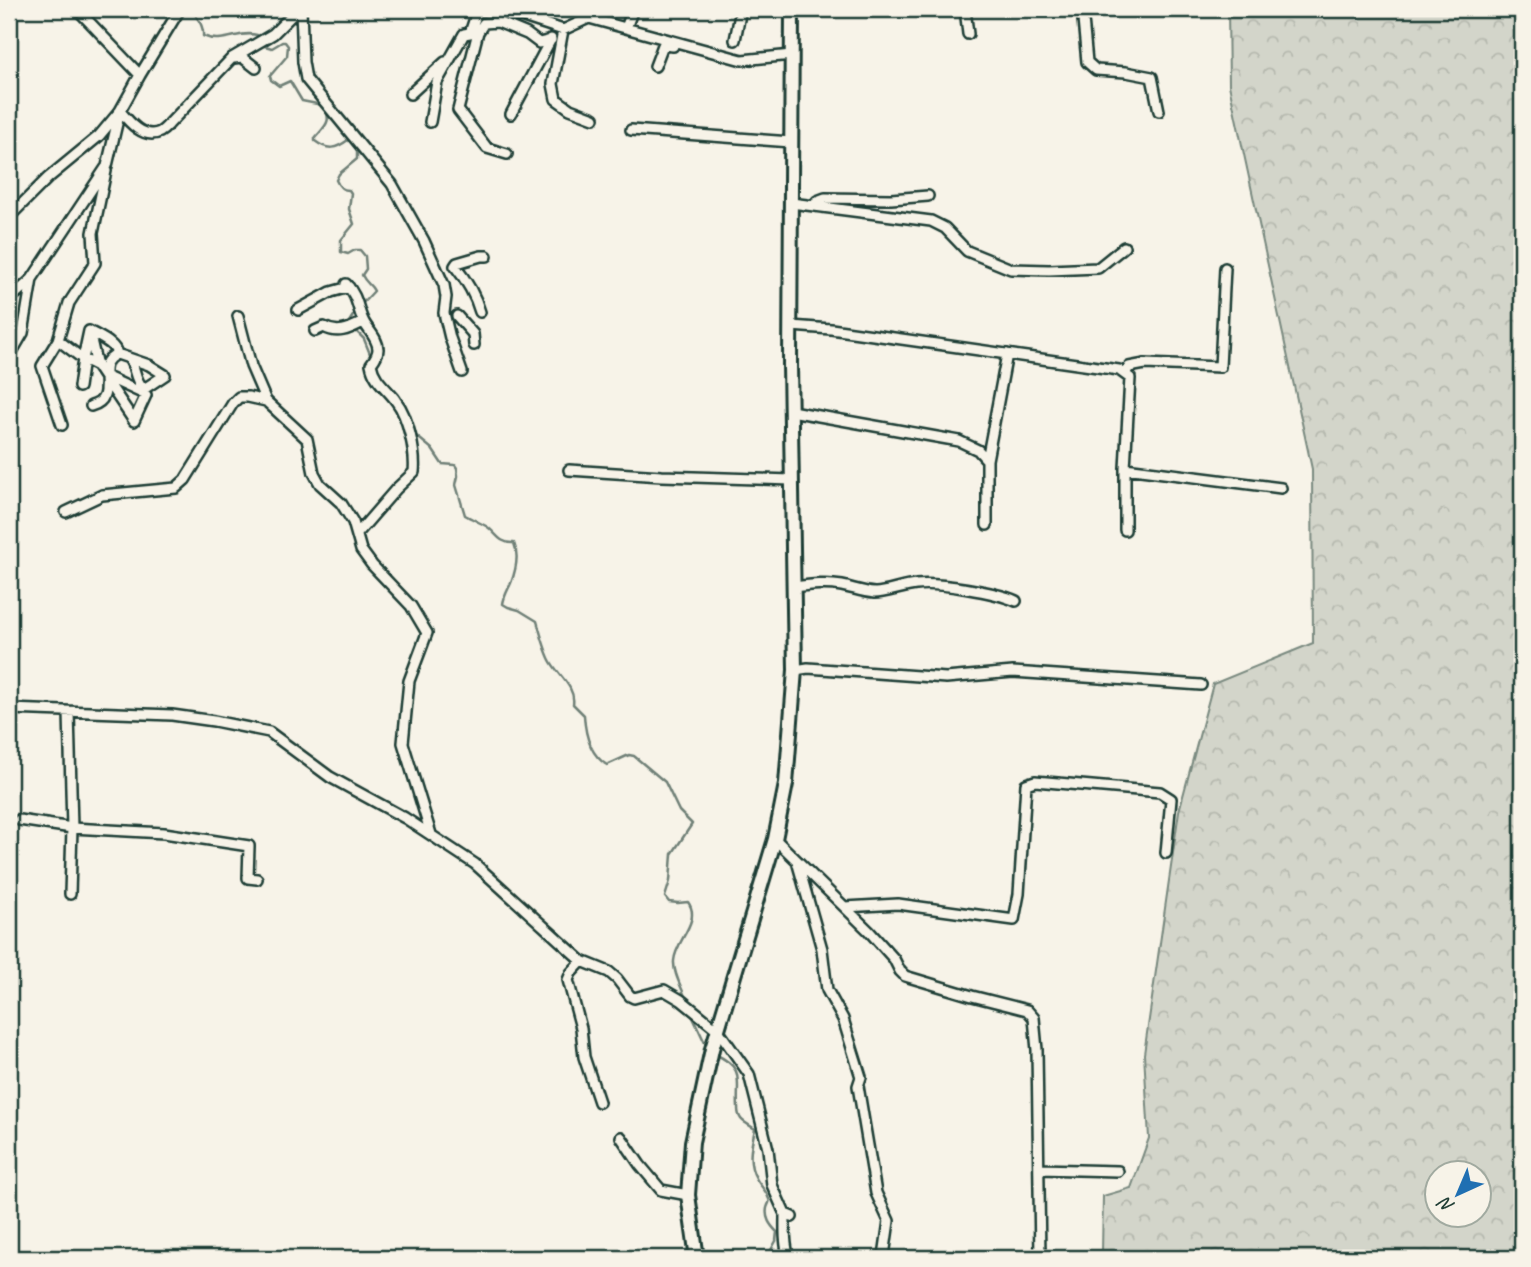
<svg xmlns="http://www.w3.org/2000/svg" width="1531" height="1267" font-family="Caveat,sans-serif">
  <defs>
    <pattern id="forest-crowns" width="20" height="18" patternUnits="userSpaceOnUse" patternTransform="scale(1.75)"><rect width="20" height="18" fill="#d3d5ca"/><path d="M2 6a3 3 0 1 1 6 0M12 15a3 3 0 1 1 6 0" fill="none" stroke="#b5b8ae"/></pattern>
  </defs>
  <rect width="100%" height="100%" fill="#f7f3e8"/>
  <filter id="ink" filterUnits="userSpaceOnUse"><feTurbulence type="fractalNoise" baseFrequency=".0143" numOctaves="2"/><feDisplacementMap in="SourceGraphic" scale="14" xChannelSelector="R" yChannelSelector="G"/><feConvolveMatrix kernelMatrix="1 2 1 2 8 2 1 2 1" color-interpolation-filters="sRGB"/></filter>
  <g filter="url(#ink)">
    <path fill="url(#forest-crowns)" stroke="#79897f" stroke-width="2" fill-rule="evenodd" d="M1228,9h294v1249h-408l-12,-5 1,-57 28,-8 18,-50 -5,-84 35,-243 34,-127 100,-41 -1,-174 -83,-384zM1436,1172h42v42h-42z"/>
    <g fill="none" stroke-linecap="round" stroke-linejoin="round">
      <path stroke="#6f8077" stroke-width="2.5" d="M192,9c5,10 12,16 11,27 19,9 36,-6 54,-1l1,6
        M261,45l11,3 10,-6h3l3,4 -1,10 -17,20 1,4 8,6 11,-5 12,20 20,4c12,16 3,21 -7,33v3c13,10 21,8 33,-1l4,1
        M357,148v11l-18,15 -3,6c3,7 6,10 13,10l2,3 -2,16 5,15 -13,16v12l7,2 7,-4h5l5,6 1,13 -4,6c4,9 9,9 12,16l-13,14
        M347,325l9,-14
        M356,331l8,8 8,20
        M380,376l19,19 2,7
        M414,434l18,15 10,15 13,1 2,3 1,8 -2,9 9,30c7,4 14,7 21,11 10,6 13,18 28,17 5,12 2,27 -3,40 -3,7 -7,13 -8,21l5,3 11,3 18,11c3,11 8,29 13,39 7,14 26,27 23,44l11,11c1,18 6,40 23,50l22,-10 5,1 31,26 14,29 13,13 -20,30 -2,27 -5,16 4,5 9,1 10,-1c14,19 -13,39 -14,59 -1,12 8,27 12,38
        M690,1011l15,32
        M715,1054c31,15 21,25 23,54 0,4 0,7 3,11 3,4 10,7 14,10 -4,17 -8,34 1,49 3,7 10,12 12,19 3,6 1,4 -1,11 -2,10 3,17 10,24l-1,9 -5,9 3,8"/>
      <defs>
        <path id="minor" d="M77,9l63,66
          M301,9l2,53 3,17 86,105 32,57 20,44 2,12 -2,16 6,25 12,34
          M499,9l64,21 26,-12 153,42 50,-5
          M965,9l3,25
          M1082,9l5,53 9,8 30,2 26,5 7,34
          M626,28l7,-19
          M563,30l-10,54 3,15 14,10 24,9
          M735,40l6,-31
          M234,58l8,-1 14,11
          M655,66l8,-21 10,1
          M410,94l35,-32
          M511,114l40,-75
          M430,122l7,-40 27,-48 6,-1 7,-21 5,-3
          M631,130l160,12
          M507,154l-20,-6 -29,-38 20,-78 6,-9 14,-1 29,12 12,9 12,-3
          M791,203l140,18 14,7 22,23 44,18 38,1 49,-2 26,-21
          M814,206l3,-5 8,-3 66,1 37,-3
          M9,217l39,-39 51,-42 21,-25 20,-36 40,-66
          M346,284c13,13 11,27 19,40 5,8 13,16 13,25 0,6 -4,11 -7,15 3,17 16,24 25,37 12,15 20,52 18,71l-18,17 -39,45
          M9,300l23,-21 75,-113 13,-55c9,11 24,29 40,21 4,-2 6,-5 9,-8l63,-66 41,-24 25,-25
          M298,310l33,-18 18,-5
          M480,312c-5,-18 -13,-31 -25,-46l2,-3 24,-7h6
          M238,316l13,50 15,35 41,38 7,34 6,11 21,19 12,19 8,28 11,15 39,41 16,27 -18,48 -6,62 28,91
          M457,316l16,18 1,11
          M791,326l40,3 288,41 11,8 -5,90 156,20
          M89,331c10,6 26,12 28,23l32,11 16,10 -18,12h-5c-8,-9 -6,-18 -12,-27
          M89,331l8,35 -14,-7z
          M315,331l9,-4c14,8 25,2 39,-5
          M58,340l25,19 -4,28
          M9,357l14,-24 9,-54
          M97,366l37,55 12,-26 -43,-20
          M1125,374l4,-7 16,-3 75,3 5,-99
          M91,406c30,-8 -1,-42 26,-52
          M791,411l168,30 19,9 9,10
          M62,425l-20,-59 16,-26 11,-37 26,-40 -2,-30 13,-62
          M1125,468v62
          M569,470l93,6 130,4
          M66,512l36,-17 74,-7 9,-8 48,-77 6,-6h9l18,4
          M987,525v-65l20,-106
          M793,587c17,-2 33,-4 49,-1 10,2 21,6 32,7 8,1 30,-7 42,-8 21,-3 80,7 100,16
          M795,670l13,-2 138,10 67,-6 188,13
          M9,709l163,6 42,6 55,11 61,45 75,41 70,46 107,97 27,11 8,7 13,17 4,2 30,-8 17,10 37,30 31,44 19,75 4,36 13,29 7,3
          M69,712l3,116 -2,66
          M19,820l53,8 92,5 85,13 -1,32 9,1
          M775,839l94,92 25,28 6,12 5,5 67,20 55,14 7,8 3,32 3,208
          M797,861l25,88 5,41 16,29 18,58 -3,9 18,107 13,28 -5,35
          M845,907l53,-3 116,16 5,-26 7,-110 9,-3 125,11 11,7 -5,54
          M582,961l-11,12 -3,7 13,48 3,29 15,45
          M621,1137l19,28 21,25 27,5
          M1039,1169l79,2
          M785,1214c0,14 -1,30 4,44"/>
        <path id="major" d="M697,1258l-9,-63 4,-53 20,-93 63,-210 11,-55 9,-114 -5,-305 2,-356"/>
      </defs>
      <use href="#minor" stroke="#1f3d34" stroke-width="14"/>
      <use href="#major" stroke="#1f3d34" stroke-width="18"/>
      <use href="#minor" stroke="#f7f3e8" stroke-width="9"/>
      <use href="#major" stroke="#f7f3e8" stroke-width="12"/>
    </g>
  </g>
  <rect width="1531" height="1267" fill="none" stroke="#f7f3e8" stroke-width="35"/>
  <rect x="18" y="18" width="1496" height="1232" fill="none" stroke="#1f3d34" stroke-width="2.5" filter="url(#ink)"/>
  <g transform="translate(1458 1194) rotate(224)"><circle r="33" fill="#f7f3e8" stroke="#a1aaa0" stroke-width="2"/>
  <path d="M0-5L12 26L0 18L-12 26Z" fill="#1f6fb2"/>
  <text y="-10" font-size="19" font-weight="bold" text-anchor="middle" fill="#1f3d34">N</text>
  </g>
</svg>
